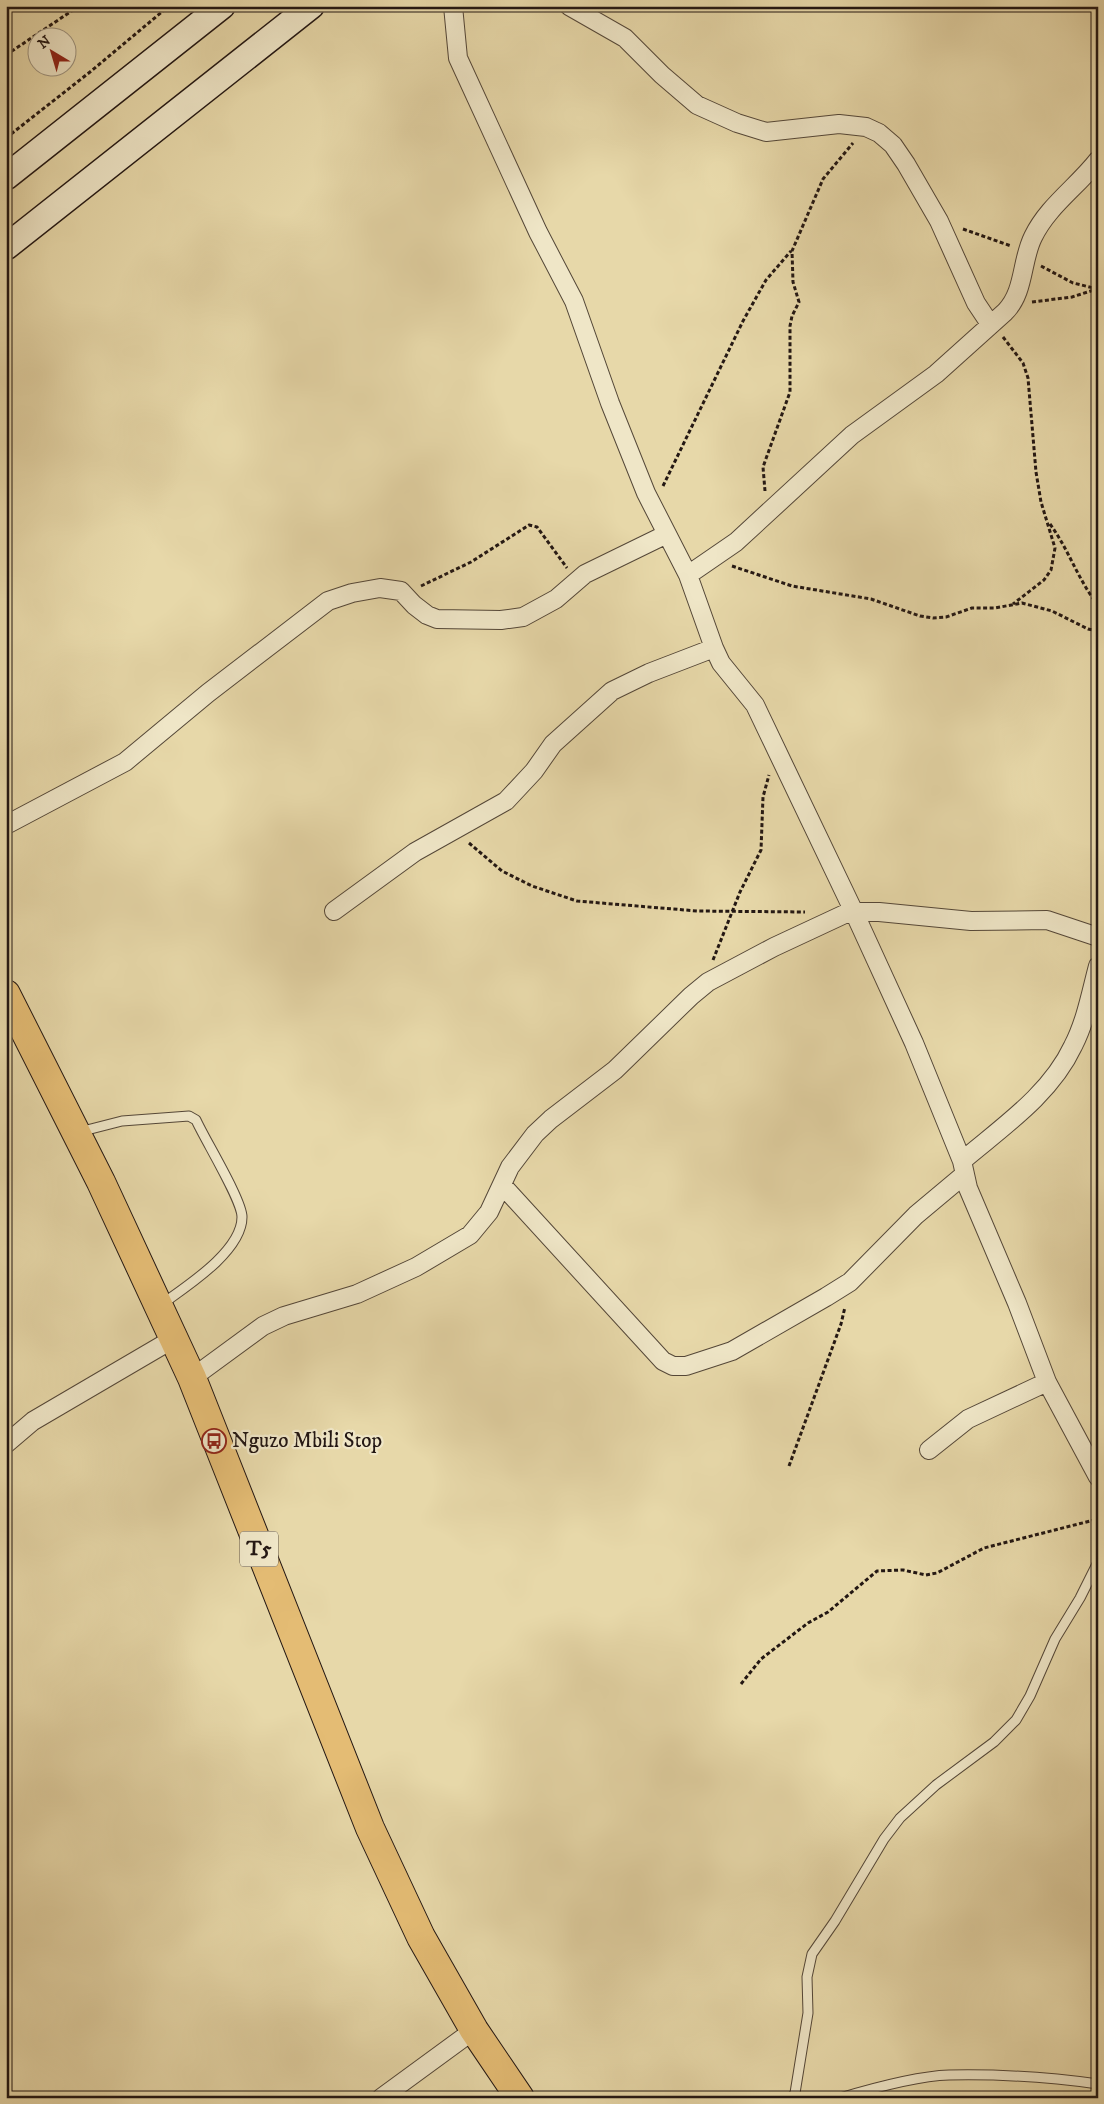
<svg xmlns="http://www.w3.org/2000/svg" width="1104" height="2104" font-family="'IM FELL DW Pica',serif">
  <rect width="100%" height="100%" fill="#e7d8a9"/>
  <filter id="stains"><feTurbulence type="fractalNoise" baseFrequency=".004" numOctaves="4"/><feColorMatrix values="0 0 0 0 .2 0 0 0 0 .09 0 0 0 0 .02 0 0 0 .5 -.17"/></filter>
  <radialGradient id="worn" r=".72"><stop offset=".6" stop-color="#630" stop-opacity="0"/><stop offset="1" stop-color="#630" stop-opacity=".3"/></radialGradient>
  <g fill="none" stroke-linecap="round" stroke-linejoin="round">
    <defs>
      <path id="lane" d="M79,1132l43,-11 67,-5 7,4c9,20 46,80 46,97 0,34 -55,69 -80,87
        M791,2098l4,-5 13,-80 -1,-36 5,-23 23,-33 49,-82 16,-21 36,-33 58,-43 22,-22 14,-24 25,-57 25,-41 18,-36
        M840,2098c30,-9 78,-22 109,-23 49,-1 100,2 149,9"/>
      <path id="street" d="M453,6l5,52 80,174 36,69 36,102 36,90 42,82 26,73 7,15 34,42 99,207 60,131 48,118 6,27 49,115 30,79 51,95
        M569,6l56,32 37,37 35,30 40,18 29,9 73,-8 27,3 13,6 14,12 13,19 33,57 37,82 14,21
        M688,575l48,-33 116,-107 84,-61 69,-62c20,-20 16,-51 28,-75 15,-31 44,-50 65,-77
        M6,825l119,-63 83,-69 120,-92 24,-8 28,-5 21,3 13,14 13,10 10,4 64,1 22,-3 33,-18 29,-25 82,-40
        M334,911l81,-59 91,-51 28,-30 19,-27 59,-53 37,-18 65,-25
        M962,1161c40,-34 88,-66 111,-115 13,-25 18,-54 25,-80
        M503,1186l160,175 10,5h13l46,-15 94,-54 24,-15 66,-67 49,-41
        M192,1378l71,-52 21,-10 73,-22 59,-27 54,-32 19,-23 21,-45 25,-33 16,-15 64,-49 76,-74 17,-14 66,-35 75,-35h30l92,9 76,-1 51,17
        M6,1444l27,-23 140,-82
        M929,1450l39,-31 79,-37
        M381,2098l93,-68"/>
      <path id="secondary" d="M6,177l216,-171
        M6,247l305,-241"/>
      <path id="highway" d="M6,994l95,188 91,196 178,450 51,109 53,93 46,68"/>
    </defs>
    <use href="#lane" stroke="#544738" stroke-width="11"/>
    <use href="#street" stroke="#544738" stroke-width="20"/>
    <use href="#secondary" stroke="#231713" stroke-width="28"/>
    <use href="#highway" stroke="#231713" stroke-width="30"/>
    <path stroke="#231713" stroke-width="3" stroke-dasharray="4 2.5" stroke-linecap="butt" d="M6,55l73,-49
      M6,138l84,-66 79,-66
      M963,229l48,17
      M1041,266l32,17 25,6
      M1032,302l40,-5 25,-8
      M1003,337l20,26 5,15 8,94 5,30 14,46 -4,22 -7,10 -31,24
      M663,486l80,-165 23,-41 25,-29
      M765,491l-2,-24 27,-75v-66l2,-10 7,-14 -6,-20 -1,-31 31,-72 30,-36
      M1050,524c19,26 28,56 48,81
      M732,566l60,20 79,13 49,17 13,2 13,-1 26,-9h23l27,-5 30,8 36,18 10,2
      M421,586l50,-24 58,-37 8,2 30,41
      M469,843l33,28 30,15 45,15 120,10 108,1
      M713,960l27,-68 21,-42 2,-53 6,-22
      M789,1466l52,-142 4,-17
      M741,1684l20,-25 47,-36 20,-11 49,-41 26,-1 23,5 11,-2 47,-25 114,-29"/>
    <use href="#lane" stroke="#efe6c7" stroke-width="9"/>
    <use href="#street" stroke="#efe6c7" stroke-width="18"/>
    <use href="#secondary" stroke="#efe6c7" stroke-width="25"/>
    <use href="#highway" stroke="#e4bc74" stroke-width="28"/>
  </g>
  <defs>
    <symbol id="bus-ring" viewBox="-11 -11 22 22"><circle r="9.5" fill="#efe6c7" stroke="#8f2418" stroke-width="1.5"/><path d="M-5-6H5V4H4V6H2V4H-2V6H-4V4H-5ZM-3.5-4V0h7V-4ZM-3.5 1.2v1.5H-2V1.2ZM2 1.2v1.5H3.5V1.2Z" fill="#8f2418"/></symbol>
  </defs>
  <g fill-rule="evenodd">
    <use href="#bus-ring" x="200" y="1427" width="28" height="28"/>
  </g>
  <g text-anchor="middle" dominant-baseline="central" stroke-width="4.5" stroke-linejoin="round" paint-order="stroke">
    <rect fill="#efe6c7" stroke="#605549" stroke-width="1" x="240" y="1531.5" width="38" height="35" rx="4"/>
    <g font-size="20" font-weight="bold" fill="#231713">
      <text x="259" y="1549">T5</text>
    </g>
    <g font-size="21" fill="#231713" stroke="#efe6c7" text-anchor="start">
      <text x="232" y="1441">Nguzo Mbili Stop</text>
    </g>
  </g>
  <rect width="1104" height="2104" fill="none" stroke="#e7d8a9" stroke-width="25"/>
  <rect x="8" y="8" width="1089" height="2089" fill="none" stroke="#231713" stroke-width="2.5"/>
  <rect x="12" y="12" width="1079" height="2079" fill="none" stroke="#231713"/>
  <g transform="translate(52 52) rotate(322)"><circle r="24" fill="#efe6c7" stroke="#9d937f"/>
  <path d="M0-4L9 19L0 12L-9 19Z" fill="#8f2418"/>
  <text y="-8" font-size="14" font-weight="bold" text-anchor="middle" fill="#231713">N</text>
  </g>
  <rect width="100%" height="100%" filter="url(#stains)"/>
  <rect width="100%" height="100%" fill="url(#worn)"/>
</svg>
